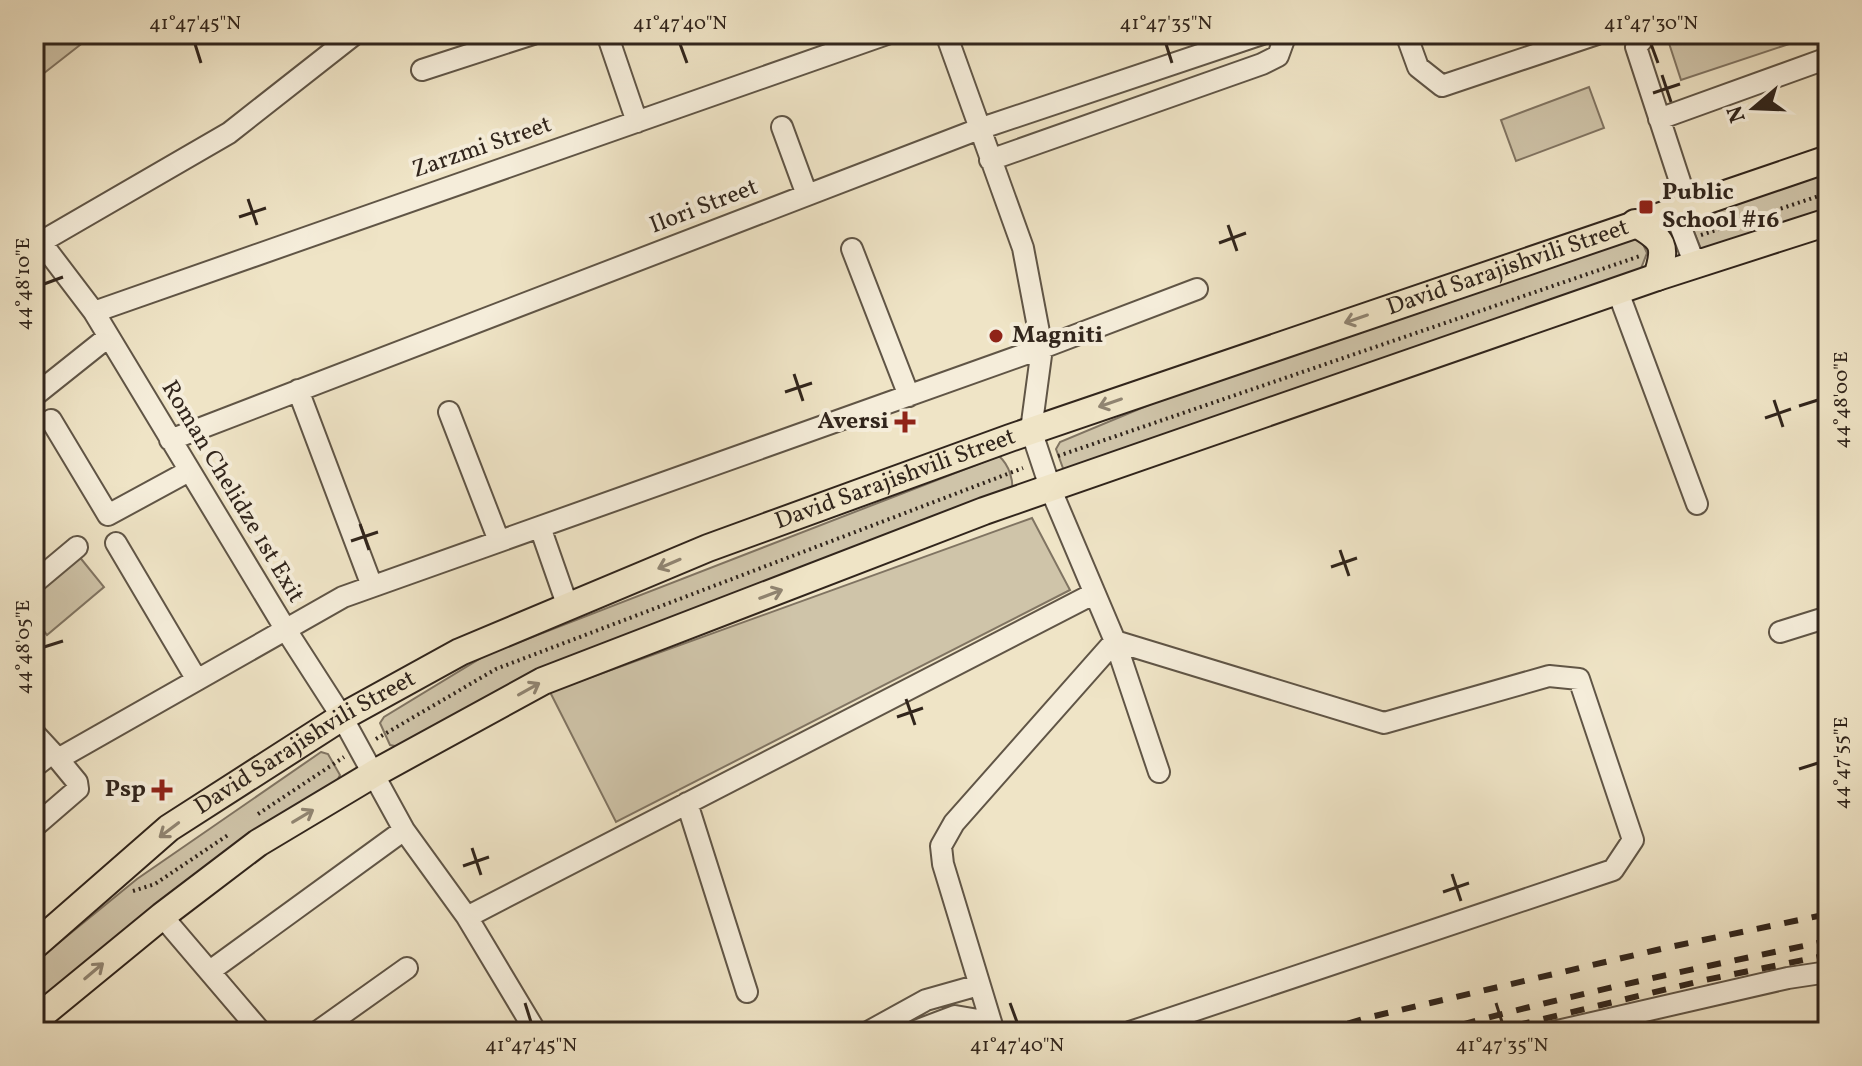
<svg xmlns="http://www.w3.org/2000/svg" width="1862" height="1066" font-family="Vollkorn,serif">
  <rect width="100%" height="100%" fill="#efe4c6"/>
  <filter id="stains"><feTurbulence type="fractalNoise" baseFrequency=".0025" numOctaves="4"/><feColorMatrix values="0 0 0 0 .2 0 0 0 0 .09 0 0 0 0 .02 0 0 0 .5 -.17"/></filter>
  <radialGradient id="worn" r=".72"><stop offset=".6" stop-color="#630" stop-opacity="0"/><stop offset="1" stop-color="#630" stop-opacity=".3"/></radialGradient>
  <path fill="#cfc4a9" stroke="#807462" stroke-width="2" d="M34,34h60l-60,47z
    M1666,34h153l-138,46z
    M1589,87l15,41 -88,33 -15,-41z
    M1828,173v39l-125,42 -14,-35z
    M1638,233l9,20 -7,18 -576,200 -8,-22 4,-7 108,-45z
    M999,456c10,9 15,24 13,38l-612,253 -10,-2 -10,-22 4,-6 102,-62z
    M1032,518l38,72 -454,232 -66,-130z
    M78,555l26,32 -57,48 -13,-16v-27z
    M321,752l7,2 12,21 -4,8 -302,225v-45l103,-84z"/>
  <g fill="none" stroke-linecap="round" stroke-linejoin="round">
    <defs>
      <path id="minor" d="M607,34l30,88
        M946,34l77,214 19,100 -11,82 20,60 64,151 44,131
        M1406,34l12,33 24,19 155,-52
        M1647,34l-11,13 52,159 -9,17 13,34 16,4
        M422,70l111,-36
        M1659,119l169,-61
        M782,127l25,68
        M990,160l272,-96 16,-8 8,-22
        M40,241l54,71 192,318 56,87 62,113 63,87 69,115
        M34,246l195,-113 126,-99
        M852,249l57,147
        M1618,292l79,212
        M94,312l793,-278
        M298,390l74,196
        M34,396l74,-59
        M449,412l50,129
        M51,420l57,95 81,-44
        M170,440l809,-311 283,-95
        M540,527l28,80
        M116,543l81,137
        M34,583l43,-36
        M1780,632l48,-15
        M34,733l24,26 285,-162 699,-249 155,-59
        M34,767l18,-14
        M687,803l60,189
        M34,827l44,-38 -1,-7 -19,-23
        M162,916l99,116
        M467,917l626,-323
        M210,971l194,-141
        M317,1032l90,-64
        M868,1032l58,-32 53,-15
        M913,1032l42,-16 35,6
        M994,1032l-51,-168 -2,-18 13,-23 161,-182 269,82 165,-47 30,3 54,161 -20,30 -483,162
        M1553,1032l235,-54 40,-6"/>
      <g id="major">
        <path d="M1635,223c29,17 32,22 22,54"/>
        <path id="s1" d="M34,946l135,-118 173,-111 118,-65 248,-104 302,-110 818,-279"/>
        <path d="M34,1021l128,-105 96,-73 117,-70 168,-92 441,-170 673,-234 171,-55"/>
      </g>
    </defs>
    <use href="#minor" stroke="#605546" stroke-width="24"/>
    <use href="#major" stroke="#31251c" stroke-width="30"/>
    <path stroke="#31251c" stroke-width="4" stroke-dasharray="2 4" stroke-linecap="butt" d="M1701,235l127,-42
      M1058,456l582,-200
      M376,739l120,-70 527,-201
      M258,814l86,-57
      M133,891l22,-7 73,-49"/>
    <use href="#minor" stroke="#f5edda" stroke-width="20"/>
    <use href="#major" stroke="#efe4c6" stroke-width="26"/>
    <path stroke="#31251c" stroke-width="6" stroke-dasharray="14 14" stroke-linecap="butt" d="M1321,1032l45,-14 299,-70 163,-34
      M1435,1032c129,-36 261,-64 393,-91
      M1489,1032l216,-52 123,-25"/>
  </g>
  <defs><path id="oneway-shaft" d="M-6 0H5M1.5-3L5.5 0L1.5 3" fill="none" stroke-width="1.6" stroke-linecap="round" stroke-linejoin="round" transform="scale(2)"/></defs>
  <g stroke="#908471">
    <use href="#oneway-shaft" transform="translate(1356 319) rotate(161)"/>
    <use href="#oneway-shaft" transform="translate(1110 403) rotate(161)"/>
    <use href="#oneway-shaft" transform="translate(669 564) rotate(157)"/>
    <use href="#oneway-shaft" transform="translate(771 594) rotate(-21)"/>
    <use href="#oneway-shaft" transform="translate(529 689) rotate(-29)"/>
    <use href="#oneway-shaft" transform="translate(303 816) rotate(-31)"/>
    <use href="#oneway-shaft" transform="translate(169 830) rotate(143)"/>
    <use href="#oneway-shaft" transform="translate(94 971) rotate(-40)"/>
  </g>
  <path fill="none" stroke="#31251c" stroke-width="3" d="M195,44l6,19M680,44l7,19M1166,44l6,19M1651,44l7,19M1662,75l9,27M1653,93l27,-9M248,199l9,26M239,217l27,-9M1228,225l9,26M1219,243l27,-10M44,284l19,-7M794,374l9,27M785,392l27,-9M1774,400l9,27M1799,406l19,-6M1765,418l26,-9M360,524l9,26M351,541l27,-9M1340,550l9,26M1331,567l26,-9M44,647l19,-6M906,699l9,26M897,717l26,-9M1799,769l19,-6M472,848l9,27M463,866l26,-9M1452,874l9,27M1443,892l26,-9M525,1003l6,19M1010,1003l7,19M1496,1003l6,19"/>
  <g fill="#8f2418" stroke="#f5edda" stroke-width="3">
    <rect x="1638" y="199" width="16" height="16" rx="4"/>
    <circle cx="996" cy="336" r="8"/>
    <path d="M901 410h8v8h8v8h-8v8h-8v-8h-8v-8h8z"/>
    <path d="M158 778h8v8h8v8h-8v8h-8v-8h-8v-8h8z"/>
  </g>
  <g text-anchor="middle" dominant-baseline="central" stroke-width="8" stroke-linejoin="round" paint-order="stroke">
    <g font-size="24" fill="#31251c" stroke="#f5edda">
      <text transform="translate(482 148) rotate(-19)">Zarzmi Street</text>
      <text transform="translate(704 207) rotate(-21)">Ilori Street</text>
      <text stroke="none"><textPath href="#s1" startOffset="1636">David Sarajishvili Street</textPath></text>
      <text stroke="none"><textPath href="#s1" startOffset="988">David Sarajishvili Street</textPath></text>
      <text transform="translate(232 492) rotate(59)">Roman Chelidze 1st Exit</text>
      <text stroke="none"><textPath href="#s1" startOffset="340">David Sarajishvili Street</textPath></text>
    </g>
    <g font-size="24" font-weight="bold" fill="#31251c" stroke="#f5edda" text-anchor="start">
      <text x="1662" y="193">Public<tspan x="1662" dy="28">School #16</tspan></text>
      <text x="1012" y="336">Magniti</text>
      <text x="889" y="422" text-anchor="end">Aversi</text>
      <text x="146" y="790" text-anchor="end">Psp</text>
    </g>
  </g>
  <rect width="1862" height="1066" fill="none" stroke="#efe4c6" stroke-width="88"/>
  <g transform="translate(1754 108) rotate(251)" stroke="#f5edda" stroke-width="6" paint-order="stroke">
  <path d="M0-6L14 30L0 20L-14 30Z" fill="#31251c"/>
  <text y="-12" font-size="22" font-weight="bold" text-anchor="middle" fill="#31251c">N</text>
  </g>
  <rect x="44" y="44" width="1774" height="978" fill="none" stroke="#31251c" stroke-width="3"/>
  <g font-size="20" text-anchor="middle" fill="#31251c">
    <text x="195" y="29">41°47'45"N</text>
    <text x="680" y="29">41°47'40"N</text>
    <text x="1166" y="29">41°47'35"N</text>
    <text x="1651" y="29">41°47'30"N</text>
    <text transform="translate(22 284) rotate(-90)" y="7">44°48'10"E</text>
    <text transform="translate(1840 400) rotate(-90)" y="7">44°48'00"E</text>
    <text transform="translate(22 647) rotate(-90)" y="7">44°48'05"E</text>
    <text transform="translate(1840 763) rotate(-90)" y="7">44°47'55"E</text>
    <text x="531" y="1051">41°47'45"N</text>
    <text x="1017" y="1051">41°47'40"N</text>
    <text x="1502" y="1051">41°47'35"N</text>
  </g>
  <rect width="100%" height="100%" filter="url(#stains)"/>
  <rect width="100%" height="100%" fill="url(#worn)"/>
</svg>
